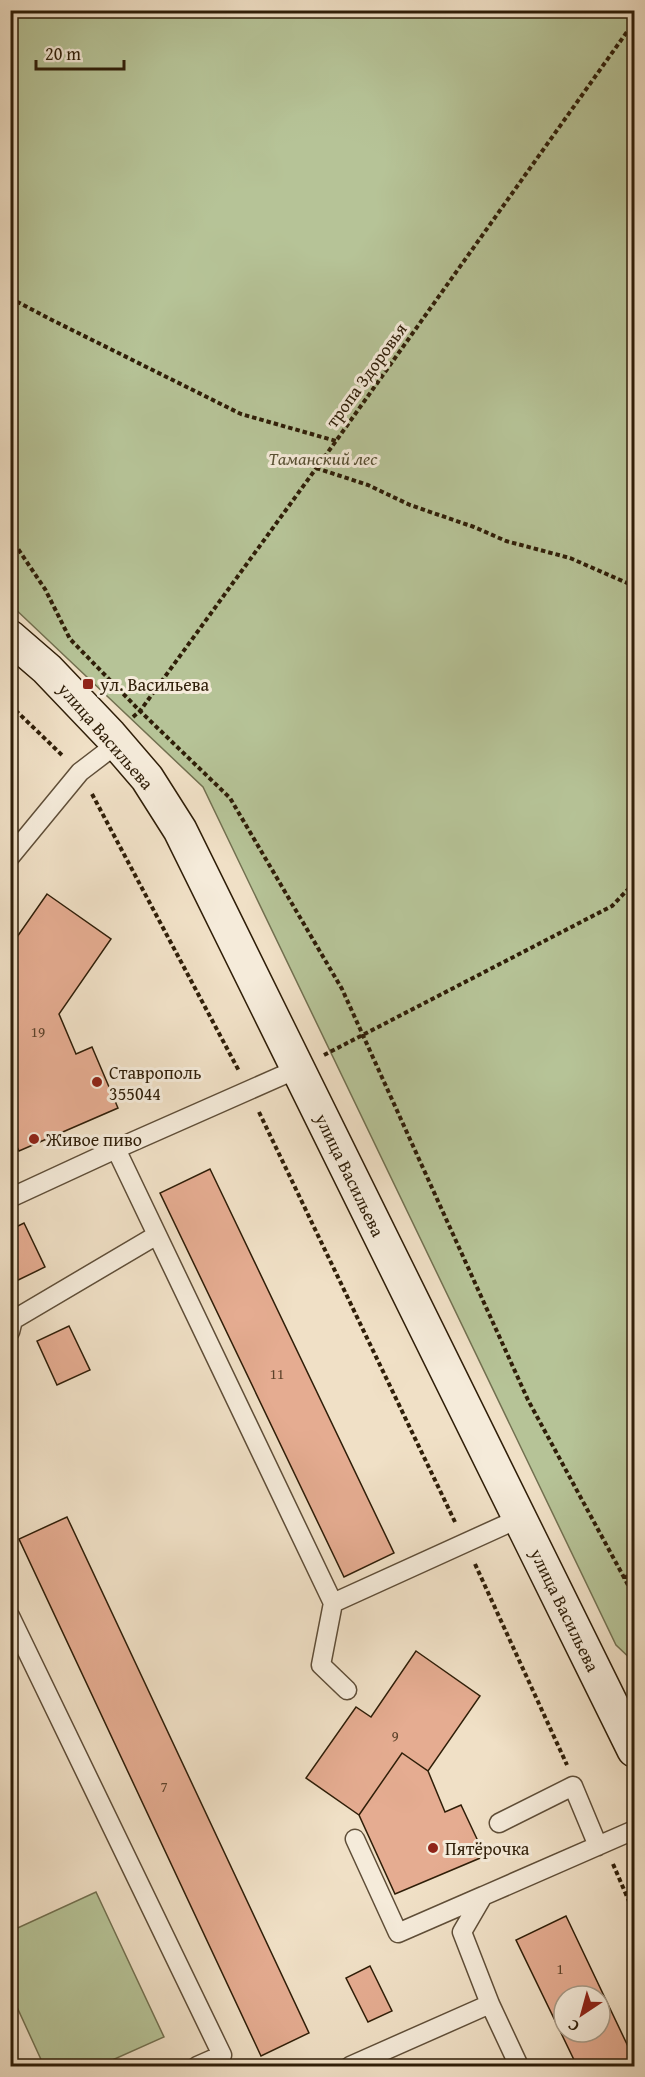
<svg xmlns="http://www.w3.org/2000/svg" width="645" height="2077" font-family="'Gentium Book Plus',serif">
  <rect width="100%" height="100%" fill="#f0e0c6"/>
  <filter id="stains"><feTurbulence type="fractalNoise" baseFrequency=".00333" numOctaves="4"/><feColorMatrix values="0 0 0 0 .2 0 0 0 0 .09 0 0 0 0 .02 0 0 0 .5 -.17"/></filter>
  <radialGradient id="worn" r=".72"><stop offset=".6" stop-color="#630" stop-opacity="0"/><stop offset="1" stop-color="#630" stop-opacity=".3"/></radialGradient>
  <path fill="#b6c397" stroke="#727050" stroke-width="1.5" d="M10,11h624v1651l-18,-17 -413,-858 -192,-182z
    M96,1892l68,145 -65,29h-55l-33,-72v-63z"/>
  <path fill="#e5ac91" stroke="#2f1e08" stroke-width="1.5" fill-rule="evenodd" d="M47,894l64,45 -52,75 17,40 16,-7 26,61 -99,43 -9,-19v-185z
    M210,1169l184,384 -50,24 -184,-384z
    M24,1223l21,44 -35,17v-54z
    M69,1326l21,44 -33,15 -20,-44z
    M67,1517l242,516 -48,23 -242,-517z
    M416,1651l64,45 -52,75 -26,-18 -43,62 -53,-37 50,-71 15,10z
    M402,1753l26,18 17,41 16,-7 24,51 -90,38 -36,-79z
    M566,1916l68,143v7h-57l-61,-126zM564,1996h36v36h-36z
    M370,1966l22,45 -24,11 -22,-44z"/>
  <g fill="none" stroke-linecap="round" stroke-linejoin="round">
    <defs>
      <path id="lane" d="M10,857l70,-85 38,-29
        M116,1149l217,454 187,-85
        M10,1198l106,-49 181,-80
        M10,1332l3,-12 144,-85
        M333,1603l-12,62 26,25
        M10,1616l212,439 -25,11
        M499,1823l74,-37 25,60
        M355,1839l43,94 85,-37
        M350,2066l140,-62
        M519,2066l-29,-62 -28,-72 21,-36 151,-66"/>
      <path id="secondary" d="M10,637l37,32 63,66 37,43 33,52 454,920"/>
    </defs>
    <use href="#lane" stroke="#5f4e38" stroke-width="21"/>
    <use href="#secondary" stroke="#2f1e08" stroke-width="36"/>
    <path stroke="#2f1e08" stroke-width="4" stroke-dasharray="4.5 3" stroke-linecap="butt" d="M10,298l40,21 191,95 95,27
      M316,468l52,17 42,20 64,22 32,14 64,17 64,28
      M10,537l35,52 25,50 70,72 90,87 112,191 186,411 106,196
      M10,705l54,52
      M133,717l7,-6 196,-270 298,-419
      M92,794l147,277
      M324,1055l288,-149 22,-23
      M259,1112l196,410
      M475,1564l92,201
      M625,1576l9,5
      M613,1864l21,49"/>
    <use href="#lane" stroke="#f5ebda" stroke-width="18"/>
    <use href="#secondary" stroke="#f5ebda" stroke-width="33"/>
  </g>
  <g fill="#8f2418" stroke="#f5ebda" stroke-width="2">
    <rect x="82" y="678" width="12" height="12" rx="3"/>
    <circle cx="97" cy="1082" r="6"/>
    <circle cx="34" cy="1139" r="6"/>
    <circle cx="433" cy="1848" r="6"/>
  </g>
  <g text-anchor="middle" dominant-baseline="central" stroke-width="6" stroke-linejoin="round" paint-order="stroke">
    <g font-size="15" fill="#5c422a">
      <text x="38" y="1031">19</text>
      <text x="277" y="1373">11</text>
      <text x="395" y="1735">9</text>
      <text x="164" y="1786">7</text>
      <text x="560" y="1968">1</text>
    </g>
    <g font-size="18" fill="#2f1e08" stroke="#f5ebda">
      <text transform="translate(366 375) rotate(-54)">тропа Здоровья</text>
      <text transform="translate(106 736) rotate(49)">улица Васильева</text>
      <text transform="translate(350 1175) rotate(64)">улица Васильева</text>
      <text transform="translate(565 1610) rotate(64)">улица Васильева</text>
    </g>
    <g font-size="18" font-style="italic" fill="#585033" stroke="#f5ebda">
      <text x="323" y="458">Таманский лес</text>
    </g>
    <g font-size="18" fill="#2f1e08" stroke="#f5ebda" text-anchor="start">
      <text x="100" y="684">ул. Васильева</text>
      <text x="109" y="1072">Ставрополь<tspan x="109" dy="21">355044</tspan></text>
      <text x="46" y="1139">Живое пиво</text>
      <text x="445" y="1848">Пятёрочка</text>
    </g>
  </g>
  <rect width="645" height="2077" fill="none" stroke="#f0e0c6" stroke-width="36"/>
  <rect x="12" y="12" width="621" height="2053" fill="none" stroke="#2f1e08" stroke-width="3"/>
  <rect x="18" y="18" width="609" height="2041" fill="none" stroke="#2f1e08" stroke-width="1.5"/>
  <g transform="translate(582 2014) rotate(216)"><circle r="28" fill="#f5ebda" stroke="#a69986" stroke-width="1.5"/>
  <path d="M0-4.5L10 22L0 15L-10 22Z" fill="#8f2418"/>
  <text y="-9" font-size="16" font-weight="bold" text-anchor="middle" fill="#2f1e08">С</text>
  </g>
  <path d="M36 60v9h88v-9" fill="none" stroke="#2f1e08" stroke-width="3"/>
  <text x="45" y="60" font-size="18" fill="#2f1e08" stroke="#f5ebda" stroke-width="4.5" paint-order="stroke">20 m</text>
  <rect width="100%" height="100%" filter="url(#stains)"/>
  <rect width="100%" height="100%" fill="url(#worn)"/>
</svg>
